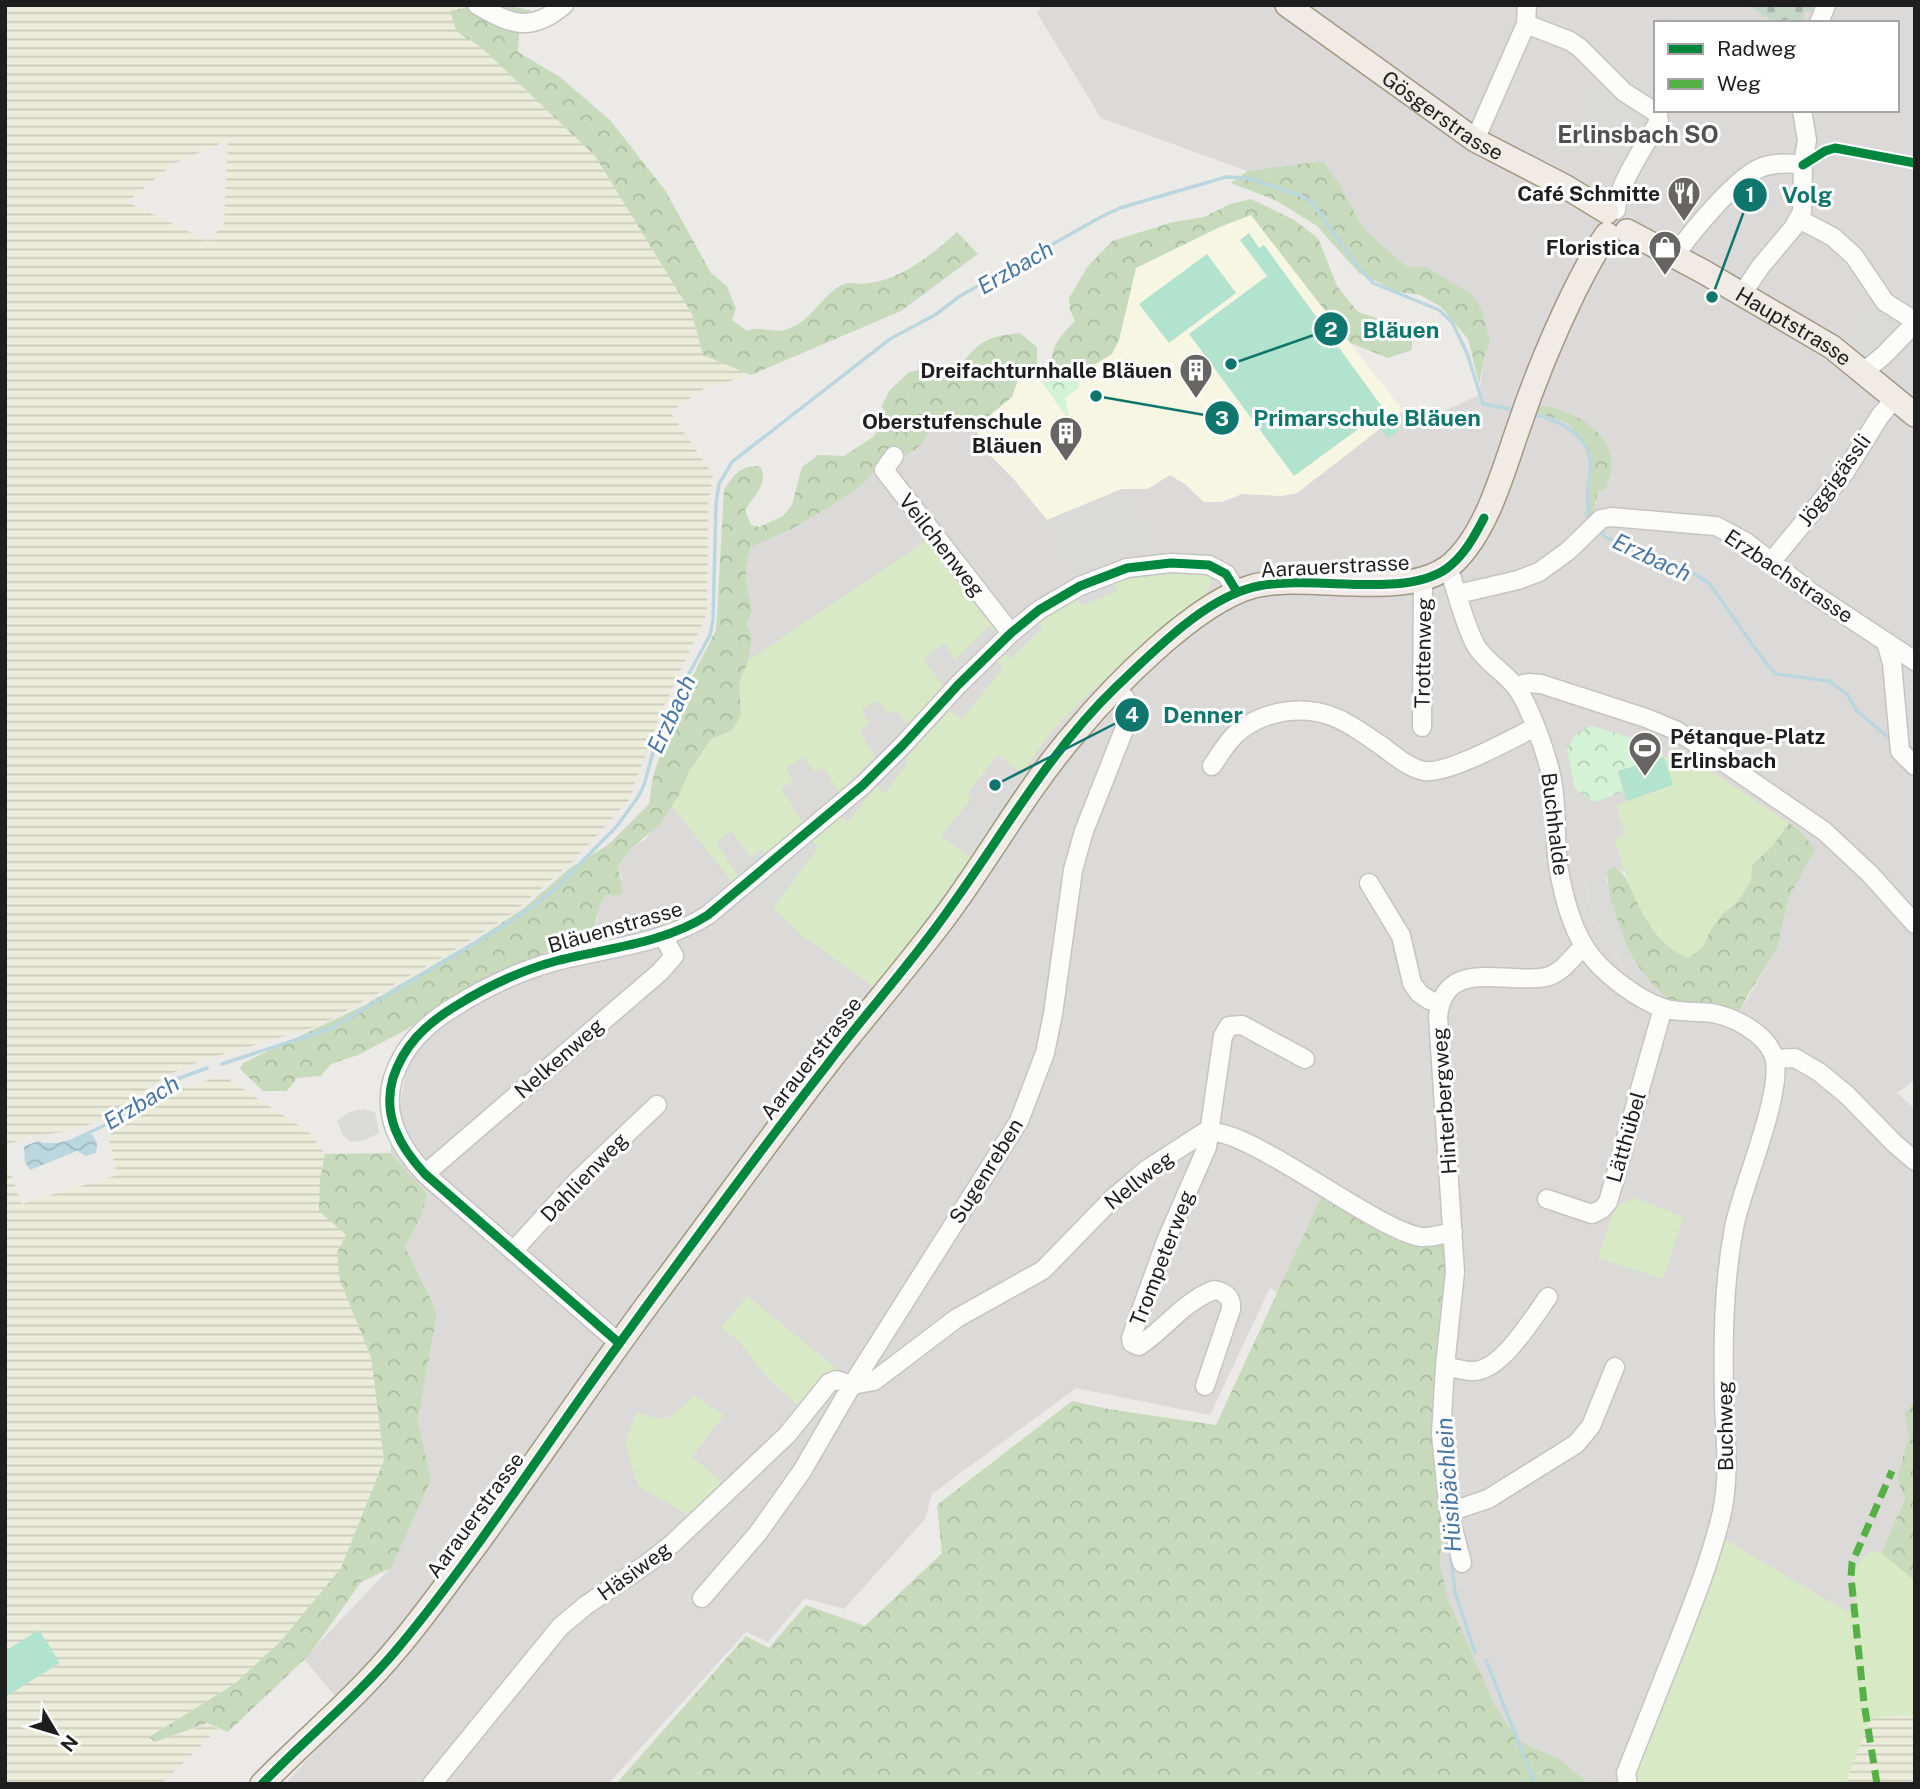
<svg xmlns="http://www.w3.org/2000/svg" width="1920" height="1789" font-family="'Public Sans',sans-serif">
  <defs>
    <pattern id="farmland-rules" width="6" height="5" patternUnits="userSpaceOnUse" patternTransform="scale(1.75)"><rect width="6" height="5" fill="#ebecda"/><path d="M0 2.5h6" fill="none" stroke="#c9cabb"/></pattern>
    <pattern id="forest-crowns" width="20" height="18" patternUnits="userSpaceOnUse" patternTransform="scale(1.75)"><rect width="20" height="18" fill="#c7dbbc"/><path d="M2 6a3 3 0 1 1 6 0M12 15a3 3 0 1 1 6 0" fill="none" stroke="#aabca1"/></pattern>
    <pattern id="cemetery-stones" width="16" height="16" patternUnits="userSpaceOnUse" patternTransform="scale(1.75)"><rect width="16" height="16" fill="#c5d7c6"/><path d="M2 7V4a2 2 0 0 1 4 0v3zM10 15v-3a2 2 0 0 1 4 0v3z" fill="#a9b8aa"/></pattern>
    <pattern id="park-crowns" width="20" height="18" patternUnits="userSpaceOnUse" patternTransform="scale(1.75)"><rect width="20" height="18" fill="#d4f2d5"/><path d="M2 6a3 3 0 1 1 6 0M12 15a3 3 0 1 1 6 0" fill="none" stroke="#b6cfb6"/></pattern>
    <pattern id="water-waves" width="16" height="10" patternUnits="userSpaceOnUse" patternTransform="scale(1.75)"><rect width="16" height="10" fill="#bad7e0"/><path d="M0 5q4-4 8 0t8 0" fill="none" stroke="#9fb8c0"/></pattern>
  </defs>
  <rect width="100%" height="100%" fill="#eceae7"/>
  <path fill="#dbdad8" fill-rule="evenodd" d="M1043,5h872v1075l-18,13 18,16v291l-11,14 5,20 -12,45 8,18 -24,56 -10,-2 -17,32 3,29 -11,-1 -222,173h-35l-29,-25 -41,-18 -24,-35 -28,-61 -18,-43 -9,-39 5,-51 -24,-268 -97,-53 -46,102 -8,-5 -60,127 -134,-27 -144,106 -7,25 -81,90 -39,-11 -37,44 -22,-10 -138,152h-323l65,-70 -46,-55 86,-91 41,-88 -13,-59 19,-109 -32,-65 17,-33 5,-19 -37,-42 21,-106 106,-68 86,-18 -11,-28 6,-15v-12l7,-11 13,1 4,-18 -4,-11 15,-20 13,-8 100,-215v-65l5,-12 41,-18 44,-26 62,-54 11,6 14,-12 7,-18 16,-7 21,15 8,-8 11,26 26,26 135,12 23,-14 15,9 19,18h17l21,-8 39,2 16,-3 106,-82 30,5 46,-21 5,-36 6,-18 -63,-74h-20l-44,-39 -23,-43 -17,-23 -76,9 -146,-53 -64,-105zM1656,23h241v87h-241zM1568,423l41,27 2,22 -13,19 -6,27 -7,-6 7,-43v-9l-3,-9zM1684,753l130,96 -25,48 -12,52 -37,62 -65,-7 -19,-17 -21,-26 -12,6 -28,-45 -10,-38 21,-5 9,-12 10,6 -3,-14 5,-58 46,-16 -9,-28zM636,1413l24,7 17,-6 15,43z"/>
  <path fill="#f6f6e2" d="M1251,215l152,196 -106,82 -16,3 -39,-2 -21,8h-17l-19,-18 -15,-9 -23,14h-25l-75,31 -35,-43 -26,-26 -11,-26 37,-28 5,-15 11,-7h50l38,-60 20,-47 84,-41z"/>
  <path fill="#dadad8" d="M1623,70l33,21v19l-25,48 -55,-31 21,-32 -9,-7z
    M1874,298l31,24 -26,24 -14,4 -14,-8z
    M1122,489l31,56 -77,31 -29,-56z
    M1113,581l4,10 -37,15 -4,-10z
    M1037,621l7,6 -33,33 -7,-7z
    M989,626l8,7 -54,53 -20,-27 21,-16 11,17z
    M878,700l19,9 10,16 -21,23 -26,-38z
    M900,756l8,5 -23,33 -11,-9z
    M803,757l20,11 16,25 -24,23 -30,-48z
    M1018,769l9,7 -56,82 -30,-22 30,-37 16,12z
    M732,831l17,26 14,-8 6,10 -30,19 -24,-36z
    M811,840l8,7 -46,61 -21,-20z
    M1606,879l13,43 16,39 -11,6 -29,-45 -10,-39z
    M363,1109l12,3 4,21 -14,7 -14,2 -8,-7 -6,-14 12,-9z"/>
  <path fill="url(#farmland-rules)" fill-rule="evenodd" d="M5,5h472l-20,27 25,16 113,108 97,158 11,41 48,20 -46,13 -35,24 43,63 -5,29 -1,110 -46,98 -32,88 -58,63 -61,52 -65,41 -126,70 -116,34 -33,14 -73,48 -32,10 -34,4 -26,9zM228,140l-4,84 -16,17 -81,-39 46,-38z
    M223,1076l87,57 15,21 -5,25 26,56 -6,46 31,76 13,102 -43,109 -61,74 -47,43 -84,52 6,5 52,-18 11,5 -57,55h-156v-616h3l14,36 95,-29 -9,-40 70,-46z
    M1915,1715v69h-70l26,-66z"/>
  <path fill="#d8e9c5" d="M927,540l71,88 -1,5 -8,-7 -34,34 -11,-17 -21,15 20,28 -36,39 -10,-15 -8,4 -11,-14 -17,10 8,13 -10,8 16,25 -36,37 -15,-25 -9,4 -11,-15 -18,11 7,13 -12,7 23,38 -35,33 -7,-10 -12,8 -18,-26 -16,11 23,36 -7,4 -60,-76 17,-35 22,-32 21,-9 9,-15 -2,-32 9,-22z
    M1149,573l56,1 6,4c2,19 -25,31 -37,42 -41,36 -89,72 -123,113 -11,12 -19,27 -29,40l-25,-18 -30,40 4,4 -30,37 30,22 -96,130 -76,-55 -26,-25 46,-61 -8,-7 30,-23 7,5 28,-35 9,6 23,-31 -3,-3 44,-48 13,8 41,-51 -6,-7 7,-8 7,6 32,-31 -6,-7 39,-25 5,10 36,-15 -4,-10z
    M1684,753l105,70 -16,22 -21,19 -1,16 -10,17 -10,8 -20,24 -8,18 -14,11c-48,-15 -60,-77 -74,-118l10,-6 -9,-29 56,-19 -8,-29z
    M1635,1198l48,19 -20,62 -65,-21 17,-52z
    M747,1296l90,73 -17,14 -19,25 -35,-32 -26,-34 -19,-14z
    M693,1395l31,20 -32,42 30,25 -32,34 -52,-30 -13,-43 11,-31c32,11 35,9 57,-17z
    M1720,1537l126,74h11c-3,-25 -10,-44 14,-60l10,2 34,28v134l-44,3 -26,66h-221z"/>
  <path fill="url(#forest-crowns)" d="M477,5h31l36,9 -24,6 -2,32 42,25 50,43 55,70 46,83 16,13 9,23 -4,11 15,11c12,-6 25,2 37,-1 24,-6 33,-27 50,-40 16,-12 19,-4 36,-7 32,-4 64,-30 87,-51l21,22 -77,57 -150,64 -48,-20 -11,-41 -97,-158 -113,-108 -25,-16 -7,-21z
    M1323,161l17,24 23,43 44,39h19l46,28 9,13 9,33 -6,18 -5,25 -11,-45 -27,-32 -21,-12 -22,-3 -39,-19 -42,-47 -40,-25 -46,-18 16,-12z
    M1251,199l43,21 24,18 19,48 21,26 54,18v20l-24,8 -38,-15 -99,-128 -31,12 -84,41 -17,72 -7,14 -34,21 -26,2c-4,-27 5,-38 23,-56l-5,-11 -1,-12 19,-32 24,-25 61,-19 31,-5 26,-13z
    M1020,333l17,14v18l-9,10 -11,7 -5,15 -44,36 -22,-15 -15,7 -8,18 -15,12 -10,-6 -18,14 -17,21 -27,19 -44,26 -41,18c-9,23 -4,41 1,64l-6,13 6,14 -4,23 -9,22 2,32 -9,15 -21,9 -22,32 -10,24 -19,29 -27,23 -15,19 5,26 -5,4 -13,-1c-8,12 -7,25 -13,38l-22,12 -26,8 -98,48 -40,29 -48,25 -27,9 -10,12 -24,2 -10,13h-24l-23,-22 3,-6 122,-58 111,-65 48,-32 47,-41 37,-22 41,-41 4,-28 22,-65 41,-81 8,-140c10,-16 16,-24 36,-24 9,19 -5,28 -15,44l6,15 8,2 24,-11 9,-11 10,-38 16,-12 26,1 29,-19 11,-15 -2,-17 7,-14 20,-19 55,-11c17,-22 28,-25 56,-28z
    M1543,406c26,3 63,22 68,51 2,11 -2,22 -5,32l-8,2 -6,27 -4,4 -4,-10 2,-1 6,-42 -3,-18 -21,-28 -32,-11 1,-4z
    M1789,823l10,7 16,19 -26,48 -12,52 -31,49 -6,13c-18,0 -47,0 -64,-7 -12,-5 -34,-31 -41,-43 -10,-16 -31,-73 -27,-91l7,-3c12,8 14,18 20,31 11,24 27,51 54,60l14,-11 8,-18 13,-16 17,-16 10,-17 1,-15 21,-20z
    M390,1153l37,41 -5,20 -17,33 32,65 -19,109 13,59 -40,88 -30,14 -51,72 -82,78 -21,-9 -52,19 -6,-5 84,-52 47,-43 61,-74 43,-108 -13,-103 -31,-76 -3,-28 9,-18 -27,-24 1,-32 5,-25z
    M1324,1191l61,41 64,6 -4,274 -5,51 9,39 46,104 24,35 41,18 29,25h-973l130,-148 23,12 37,-43 59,21 77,-73 -5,-48 135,-104 36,8 108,16z
    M1915,1400v181l-34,-28 24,-55 -8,-19 12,-45 -5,-20z"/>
  <path fill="url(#cemetery-stones)" d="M1747,5h77l-2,5 -18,2 -1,11h-27z"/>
  <path fill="url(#park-crowns)" d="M1079,377v11l-14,10 5,24 -29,-41 1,-2z
    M1592,726l69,20 3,11 -46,14 5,21 -29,10 -19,-13 -8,-40 10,-16z"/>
  <path fill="#b2e3cf" d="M1249,233l10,15 5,-3 135,185 -11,8 -16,-19 -78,57 -105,-142 78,-58 -27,-36z
    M1207,254l29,39 -67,50 -30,-39z
    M1664,757l9,28 -46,16 -9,-30z
    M39,1630l21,33 -55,34v-46z"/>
  <path fill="url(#water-waves)" d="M92,1134l5,9 -1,10 -10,3 -9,-5 -47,19 -5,-8 -1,-16 15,-5 4,2h14z"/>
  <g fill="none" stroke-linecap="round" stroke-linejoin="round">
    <path stroke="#bad7e0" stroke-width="3.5" d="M1533,414c24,6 53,18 57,46 2,10 -2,19 -2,28 -1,9 0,19 0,28l3,4
      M1598,529l7,8 88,36 16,10 56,79 11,12 53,7 18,13 10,17 30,25 7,4
      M1905,744l10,6
      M222,1064l110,-36 165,-98 35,-23 25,-20 60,-61 21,-29 6,-12 16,-58 50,-92 3,-15 3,-116 3,-20 13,-22 158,-123 45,-24 25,-19 139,-78 21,-10 106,-31 21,1 53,17 12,7 43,61 18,20 66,27 13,12 15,31 16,51 32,6
      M75,1139l39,-18 63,-42 30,-11
      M1450,1550l5,42 20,61
      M1486,1660l49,124"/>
    <defs>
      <path id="minor" d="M477,5c35,20 54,28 87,0
        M1819,23l7,-18
        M1526,24l44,17 10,7 44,44 34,22 1,7c-12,21 -42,65 -43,89
        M1475,140l51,-116 1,-19
        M1799,219l34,18 21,19 31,46 30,19
        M1675,256c15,-23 61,-78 85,-88 14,-6 29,-5 43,-3
        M1742,294l19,-28 32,-38 9,-16 1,-47 4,-25 -5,-30
        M1863,372l20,-16 32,-33
        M894,456l-10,14 127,163
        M1772,561l73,-89 35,-56 14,-17
        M1448,568c10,25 15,54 28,78 10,16 27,25 39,40 14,17 31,67 36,89 7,30 3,60 7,90 5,30 14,67 33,91 16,20 48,44 72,52 16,5 33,3 49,5 23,4 52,20 61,41 14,32 -32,134 -39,174 -11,58 -11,115 -10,173 1,37 6,74 -2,111 -10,43 -26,84 -42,125 -18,45 -36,90 -54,136l2,11
        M1458,594l60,-14 21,-8 29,-21 33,-32 10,-2 105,9 30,16 66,51 103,68
        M1886,642l6,21 8,88 15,15
        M1515,686l13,-3 13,1 105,34 29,12 24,15 125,86 46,43 45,50
        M1422,727l1,-148
        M1212,766c9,-13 17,-28 30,-37 26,-19 62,-24 92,-12 16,6 31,18 45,27 13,9 30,25 46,27 24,3 86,-32 109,-43
        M1369,883l32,53 11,47 7,10 10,7 10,3
        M1775,1059l20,-1 24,14 28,23 48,49 20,17
        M425,1174l235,-202 14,-16 -11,-20
        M1547,1199l45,15 10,-5 6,-7 55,-194
        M514,1250l64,-70 79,-75
        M619,1343l-194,-169c-25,-27 -43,-58 -32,-96 11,-33 32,-53 61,-71 32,-20 65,-36 102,-46 50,-13 107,-17 152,-46l155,-130 40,-40 55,-60 53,-52 28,-23 41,-24 47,-18 44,-5 38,2 17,9 11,18
        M1445,1366c9,2 18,5 27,5 29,1 60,-52 76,-74
        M1205,1386l26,-77c1,-12 -6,-17 -17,-19 -31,12 -49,39 -75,56l-7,-3 -1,-5 35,-97 41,-94 16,-111 6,-10 13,-1 63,34
        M1449,1512l39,-13 88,-55 15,-18 24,-59
        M1462,1563l-13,-51 -8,-77 4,-69 10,-94 -17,-255c6,-61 68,-32 108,-40 16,-4 27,-20 37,-31
        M702,1598l56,-65 44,-62 50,-86 167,-264 26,-68 8,-39 20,-144 11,-39 45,-114 -4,-19 -10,-10
        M432,1784l128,-157 25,-21 63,-43 24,-19 115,-109 42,-52 7,-3 16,5 22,-4 83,-63 86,-48 70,-72 33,-28 57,-37c38,-13 167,95 218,104 10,1 22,-3 32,-5"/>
      <g id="major">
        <path id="s1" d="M1287,5l188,135 91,47 41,25"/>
        <path id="s2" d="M1627,231l77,41 128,75 83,68"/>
        <path d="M262,1784c45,-46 95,-87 136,-137 28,-33 52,-68 78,-102 61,-84 119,-170 181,-253 58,-77 114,-156 173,-232 38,-48 78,-94 114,-142 45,-60 81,-127 130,-184 39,-47 121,-132 180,-148 57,-14 154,17 199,-23 34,-31 50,-92 65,-134 16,-48 35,-94 57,-139 10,-19 19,-38 32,-56"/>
      </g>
    </defs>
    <use href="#minor" stroke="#c5c4c3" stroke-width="21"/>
    <use href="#major" stroke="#a29883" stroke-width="26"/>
    <use href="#minor" stroke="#fcfcfb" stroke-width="18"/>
    <use href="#major" stroke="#f0ebe4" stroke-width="23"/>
    <path stroke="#55b145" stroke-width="7" stroke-dasharray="14 7" stroke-linecap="butt" d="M1877,1784l-13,-81 -13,-126 1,-14 40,-92"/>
    <defs>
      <path id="cycleway" d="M1803,165l22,-14 10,-3 80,15
        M619,1343l-194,-169c-25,-27 -43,-58 -32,-96 11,-33 32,-53 61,-71 32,-20 65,-36 102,-46 50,-13 107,-17 152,-46l155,-130 40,-40 55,-60 53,-52 28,-23 41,-24 47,-18 44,-5 38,2 17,9 11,18
        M262,1784c44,-46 95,-87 136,-136 80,-96 147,-203 221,-304 68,-94 137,-188 208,-279 31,-42 66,-81 97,-122 66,-84 115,-182 192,-256 36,-34 83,-83 131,-98 55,-18 152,12 199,-20 18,-13 28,-32 38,-51"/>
    </defs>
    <use href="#cycleway" stroke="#fff" stroke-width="13"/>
    <use href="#cycleway" stroke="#00873e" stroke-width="9"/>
  </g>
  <defs>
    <symbol id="restaurant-pin" viewBox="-11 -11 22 30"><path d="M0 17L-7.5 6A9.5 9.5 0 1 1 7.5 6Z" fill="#666564" stroke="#fff"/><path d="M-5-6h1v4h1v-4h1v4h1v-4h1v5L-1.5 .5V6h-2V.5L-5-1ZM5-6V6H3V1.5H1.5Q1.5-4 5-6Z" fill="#fff"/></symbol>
    <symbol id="shop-pin" viewBox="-11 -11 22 30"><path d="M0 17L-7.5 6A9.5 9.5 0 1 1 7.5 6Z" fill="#666564" stroke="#fff"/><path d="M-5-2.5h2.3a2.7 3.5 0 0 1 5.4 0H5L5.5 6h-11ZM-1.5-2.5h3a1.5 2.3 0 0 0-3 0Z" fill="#fff"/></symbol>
    <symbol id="building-pin" viewBox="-11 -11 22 30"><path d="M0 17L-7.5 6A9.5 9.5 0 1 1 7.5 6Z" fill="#666564" stroke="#fff"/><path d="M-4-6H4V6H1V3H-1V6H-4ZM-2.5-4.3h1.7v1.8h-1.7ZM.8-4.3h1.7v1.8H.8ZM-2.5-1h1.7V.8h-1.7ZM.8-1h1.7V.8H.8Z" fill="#fff"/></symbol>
    <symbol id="stadium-pin" viewBox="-11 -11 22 30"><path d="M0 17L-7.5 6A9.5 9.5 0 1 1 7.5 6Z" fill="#666564" stroke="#fff"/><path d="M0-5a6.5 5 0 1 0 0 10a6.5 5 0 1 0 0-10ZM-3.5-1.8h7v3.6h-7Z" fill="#fff"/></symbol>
  </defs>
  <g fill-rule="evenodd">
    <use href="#restaurant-pin" x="1665" y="174" width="38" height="52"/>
    <use href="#shop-pin" x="1646" y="228" width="38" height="52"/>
    <use href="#building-pin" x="1177" y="351" width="38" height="52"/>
    <use href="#building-pin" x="1047" y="414" width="38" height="52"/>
    <use href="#stadium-pin" x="1626" y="729" width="38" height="52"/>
  </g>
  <g text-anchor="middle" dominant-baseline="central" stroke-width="6" stroke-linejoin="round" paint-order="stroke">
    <g font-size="21" fill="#1e1e1e" stroke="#fff">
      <text stroke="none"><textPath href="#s1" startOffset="191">Gösgerstrasse</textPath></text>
      <text stroke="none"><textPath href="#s2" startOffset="192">Hauptstrasse</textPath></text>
      <text transform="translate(1834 480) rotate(-54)">Jöggigässli</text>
      <text transform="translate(942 545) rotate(52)">Veilchenweg</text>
      <text transform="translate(1335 566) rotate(-3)">Aarauerstrasse</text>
      <text transform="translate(1789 576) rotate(34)">Erzbachstrasse</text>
      <text transform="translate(1423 653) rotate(-89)">Trottenweg</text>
      <text transform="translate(1555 824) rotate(83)">Buchhalde</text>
      <text transform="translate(615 927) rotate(-16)">Bläuenstrasse</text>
      <text transform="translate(559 1058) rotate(-41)">Nelkenweg</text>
      <text transform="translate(811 1058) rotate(-52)">Aarauerstrasse</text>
      <text transform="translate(1444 1101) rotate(-94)">Hinterbergweg</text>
      <text transform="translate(1626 1137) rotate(-74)">Lätthübel</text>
      <text transform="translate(986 1171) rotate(-58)">Sugenreben</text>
      <text transform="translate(584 1177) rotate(-46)">Dahlienweg</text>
      <text transform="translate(1139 1180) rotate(-38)">Nellweg</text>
      <text transform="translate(1162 1258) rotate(-69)">Trompeterweg</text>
      <text transform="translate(1725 1426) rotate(-91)">Buchweg</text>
      <text transform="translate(475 1515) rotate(-54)">Aarauerstrasse</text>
      <text transform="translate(634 1571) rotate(-36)">Häsiweg</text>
    </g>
    <g font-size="21" font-weight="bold" fill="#1e1e1e" stroke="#fff" text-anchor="end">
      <text x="1660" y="193">Café Schmitte</text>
      <text x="1640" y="247">Floristica</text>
      <text x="1172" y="370">Dreifachturnhalle Bläuen</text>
      <text x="1042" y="421">Oberstufenschule<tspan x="1042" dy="24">Bläuen</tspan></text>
      <text x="1670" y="736" text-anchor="start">Pétanque-Platz<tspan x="1670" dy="24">Erlinsbach</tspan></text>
    </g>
    <g font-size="23" font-style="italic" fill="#4876a5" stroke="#fff">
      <text transform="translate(1015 267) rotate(-30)">Erzbach</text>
      <text transform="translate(1652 557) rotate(25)">Erzbach</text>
      <text transform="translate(671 714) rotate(-65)">Erzbach</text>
      <text transform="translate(141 1102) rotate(-31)">Erzbach</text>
      <text transform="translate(1448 1485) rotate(-94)">Hüsibächlein</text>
    </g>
    <g font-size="24" font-weight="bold" fill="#515151" stroke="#fff">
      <text x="1638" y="134">Erlinsbach SO</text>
    </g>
  </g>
  <path fill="none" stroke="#0f766e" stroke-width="2.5" d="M1712 297L1750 195M1231 364L1331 329M1096 396L1222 418M995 785L1132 715"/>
  <g fill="#0f766e" stroke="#fff" stroke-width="2.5">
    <circle cx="1712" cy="297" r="7"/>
    <circle cx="1231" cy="364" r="7"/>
    <circle cx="1096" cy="396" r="7"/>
    <circle cx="995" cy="785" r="7"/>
    <circle cx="1750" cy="195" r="18"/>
    <circle cx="1331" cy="329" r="18"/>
    <circle cx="1222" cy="418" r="18"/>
    <circle cx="1132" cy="715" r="18"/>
  </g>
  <g font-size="21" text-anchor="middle" font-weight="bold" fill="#fff">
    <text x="1750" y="202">1</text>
    <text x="1331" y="337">2</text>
    <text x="1222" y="426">3</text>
    <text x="1132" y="722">4</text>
  </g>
  <g font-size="23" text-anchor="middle" font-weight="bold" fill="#0f766e" stroke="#fff" stroke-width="6" stroke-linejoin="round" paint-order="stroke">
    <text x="1807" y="203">Volg</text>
    <text x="1401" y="338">Bläuen</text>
    <text x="1367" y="426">Primarschule Bläuen</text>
    <text x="1203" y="723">Denner</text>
  </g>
  <rect width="1920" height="1789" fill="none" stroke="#1e1e1e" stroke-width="14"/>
  <rect x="1654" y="21" width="245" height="91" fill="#ffffff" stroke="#a5a5a5" stroke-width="2"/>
  <rect x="1668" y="44" width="35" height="10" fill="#00873e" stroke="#a5a5a5" stroke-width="2"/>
  <text x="1717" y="56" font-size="21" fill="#1e1e1e">Radweg</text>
  <rect x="1668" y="79" width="35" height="10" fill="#55b145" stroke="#a5a5a5" stroke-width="2"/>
  <text x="1717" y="91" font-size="21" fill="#1e1e1e">Weg</text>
  <g transform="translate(56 1733) rotate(128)" stroke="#ffffff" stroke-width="5" paint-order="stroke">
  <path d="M0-5L12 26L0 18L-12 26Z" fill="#1e1e1e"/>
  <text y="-10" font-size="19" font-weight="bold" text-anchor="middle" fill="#1e1e1e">N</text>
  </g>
</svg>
